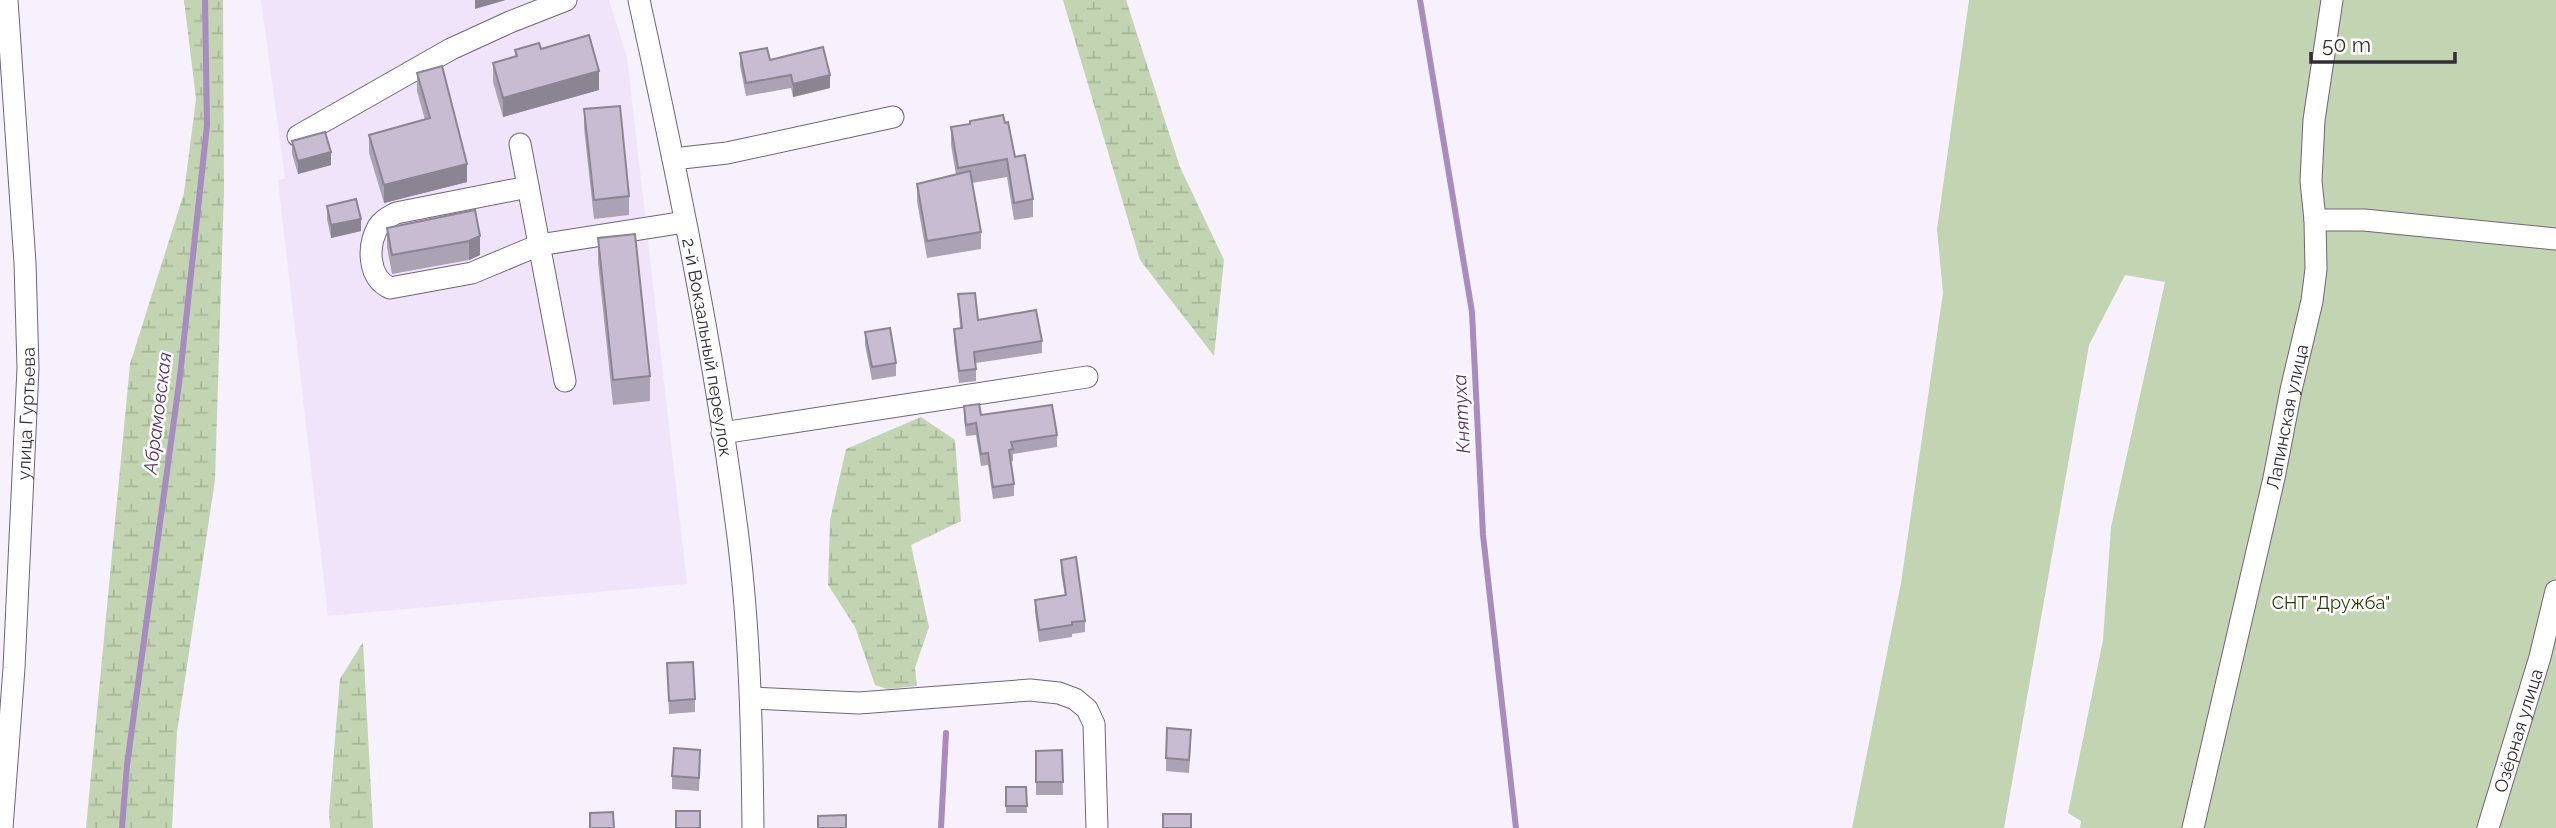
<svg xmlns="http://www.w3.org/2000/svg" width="2556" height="828" font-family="Raleway,sans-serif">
  <defs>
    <pattern id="wetland-marsh" width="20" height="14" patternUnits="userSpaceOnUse" patternTransform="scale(1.75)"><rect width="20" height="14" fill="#c2d4b1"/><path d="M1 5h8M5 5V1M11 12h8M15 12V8" fill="none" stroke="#a7b699"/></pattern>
  </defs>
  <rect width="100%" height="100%" fill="#f7f0fd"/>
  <path fill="#f0e4fb" d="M261,0h348l18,57 60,527 -359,32 -50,-435 7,-3z"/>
  <path fill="url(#wetland-marsh)" d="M184,0h39l1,190 -9,290 -38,252 -5,96h-86l44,-464 54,-171 12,-94z
    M1063,0h63l54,167 44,93 -10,96 -74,-96z
    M921,417l34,23 6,81 -50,24 18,82 -14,41 2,18 -30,3 -12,-4 -20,-58 -27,-42 2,-65 16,-71z
    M363,642l10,186h-43l-1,-16 11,-133z"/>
  <path fill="#c2d4b1" d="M1969,0h587v828h-476l1,-7 -13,-8 35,-173 8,-113 54,-245 -40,-7 -36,70 -85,483h-152l49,-245 42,-290 -6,-64z"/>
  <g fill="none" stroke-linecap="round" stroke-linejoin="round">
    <path stroke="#a88cbf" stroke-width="6" d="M1420,0l52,312 11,223 33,293
      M122,828l5,-63 53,-389 27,-251 -2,-125
      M941,828l5,-95"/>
    <defs>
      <g id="minor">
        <path id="s1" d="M639,0c39,178 76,356 99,537 12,97 14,194 15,291"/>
        <path d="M298,136l153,-87 59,-27 56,-22"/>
        <path d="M520,144l45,237"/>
        <path d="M673,159l54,-6 166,-36"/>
        <path d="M528,187l-132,26c-7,4 -14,7 -18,14 -11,20 -10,51 12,61l82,-15 67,-28 146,-23"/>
        <path d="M2315,220h49l192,19"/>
        <path d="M722,433l365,-56"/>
        <path d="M752,698l107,5 171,-13 29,3 16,6 12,10 7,15 3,104"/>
        <path id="s2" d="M2,828l12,-160 14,-300 -3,-105 -18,-263"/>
        <path id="s3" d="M2193,828l81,-350 17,-88 21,-89 4,-32 -1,-49 -4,-39 3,-61 18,-120"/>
        <path id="s4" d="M2488,828l52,-171 16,-66"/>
      </g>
    </defs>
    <use href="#minor" stroke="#6f6578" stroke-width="23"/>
    <use href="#minor" stroke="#fff" stroke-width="21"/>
  </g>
  <path fill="#aba2b4" d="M541,49l58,41 -96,27 -10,-35v-19l22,-7v-6z
    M740,53l30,7 60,28 -37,9 -2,-9 -45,8 -6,-30z
    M417,73l50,109 -83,21 -15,-50v-18l56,-15 -8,-29z
    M584,109l45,87v19l-35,4 -10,-91z
    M1005,123l10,34 18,42v18l-19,3 -7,-43 -35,6 9,49v17l-54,9 -10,-57v-17l39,-9 -5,-30v-18z
    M292,141l39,24 -33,9 -6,-20z
    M327,206l34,25 -30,7 -4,-19z
    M475,210l5,45 -11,5 -77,14 -5,-27v-19z
    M598,238l52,138v25l-37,4 -15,-142z
    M958,294l20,26 64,21v12l-66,10v18l-17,2 -5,-42v-12l6,-1z
    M865,332l31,31v13l-24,4 -7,-35z
    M964,406l17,9 76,20v12l-44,7v7l-2,1 3,22v12l-21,3 -5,-34 -7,1 -5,-31 -10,1 -2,-18z
    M1061,560l24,61v11l-13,2v3l-33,5 -4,-30v-12l30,-4 -4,-24z
    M667,663l28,36v13l-26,2z
    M1191,743l-2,30 -23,-2v-13z
    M1062,750l1,45h-27v-44z
    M700,763l-1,28 -27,-2v-13z
    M1006,787h20l1,26h-21z"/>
  <path fill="#8b8492" d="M475,0h31l-31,9z
    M599,71v19l-96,27v-19z
    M830,75v13l-37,9v-13z
    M331,152v13l-33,9v-13z
    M467,164v18l-83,21v-18z
    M361,219v12l-30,7v-13z
    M480,236v19l-11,5v-19z"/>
  <path fill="#c7bcd1" stroke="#8b8492" stroke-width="2" d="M589,35l10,36 -96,27 -10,-35 24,-7 -2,-6 24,-7 2,6z
    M823,47l7,28 -37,9 -2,-9 -45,8 -6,-30 27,-5 3,12z
    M442,66l25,98 -83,21 -15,-50 61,-17 -13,-45z
    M620,106l9,90 -35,4 -10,-91z
    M1003,115l2,8 3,-1 7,35 10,-2 8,44 -19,4 -7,-44 -49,9 -7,-41 19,-3v-3z
    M325,132l6,20 -33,9 -6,-20z
    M970,171l11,61 -54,9 -10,-57z
    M356,199l5,20 -30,6 -4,-19z
    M475,210l5,26 -11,5 -77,14 -5,-27z
    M635,234l15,142 -37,4 -15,-142z
    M975,293l3,27 58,-10 6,31 -68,11 2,17 -17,2 -5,-42 8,-1 -4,-34z
    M890,328l6,35 -24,4 -7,-35z
    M979,404l2,11 71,-10 5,30 -46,7 2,7 -4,1 5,34 -21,3 -5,-34 -7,1 -5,-31 -10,2 -2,-19z
    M1076,557l9,64 -13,1v3l-33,5 -4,-30 31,-5 -5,-35z
    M693,662l2,37 -26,2 -2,-38z
    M1167,728l24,2 -2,30 -23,-2z
    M674,748l26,2 -1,28 -27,-2z
    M1062,750l1,32h-27v-31z
    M1006,787h20l1,19h-21z
    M676,811h24v17h-24z
    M613,812l1,16h-24v-15z
    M1163,814h28v14h-28z
    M846,815v13h-28v-12z"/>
  <g text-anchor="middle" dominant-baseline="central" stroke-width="5" stroke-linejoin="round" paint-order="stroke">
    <g font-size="18" fill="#322d36" stroke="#fff">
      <text stroke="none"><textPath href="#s1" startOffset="354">2-й Вокзальный переулок</textPath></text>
      <text stroke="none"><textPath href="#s2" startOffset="415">улица Гуртьева</textPath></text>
      <text stroke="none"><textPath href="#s3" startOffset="422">Лапинская улица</textPath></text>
      <text stroke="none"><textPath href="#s4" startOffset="102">Озёрная улица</textPath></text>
    </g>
    <g font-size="18" fill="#253d01" stroke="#fff">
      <text x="2331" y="602">СНТ "Дружба"</text>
    </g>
    <g font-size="19" font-style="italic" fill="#563170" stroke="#fff">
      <text transform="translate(157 413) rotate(-83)">Абрамовская</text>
      <text transform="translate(1461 414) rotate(-93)">Княтуха</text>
    </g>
  </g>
  <path d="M2311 52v10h144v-10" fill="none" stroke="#322d36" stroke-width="3.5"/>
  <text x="2322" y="52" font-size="21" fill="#322d36" stroke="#ffffff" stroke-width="5" paint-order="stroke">50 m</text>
</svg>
